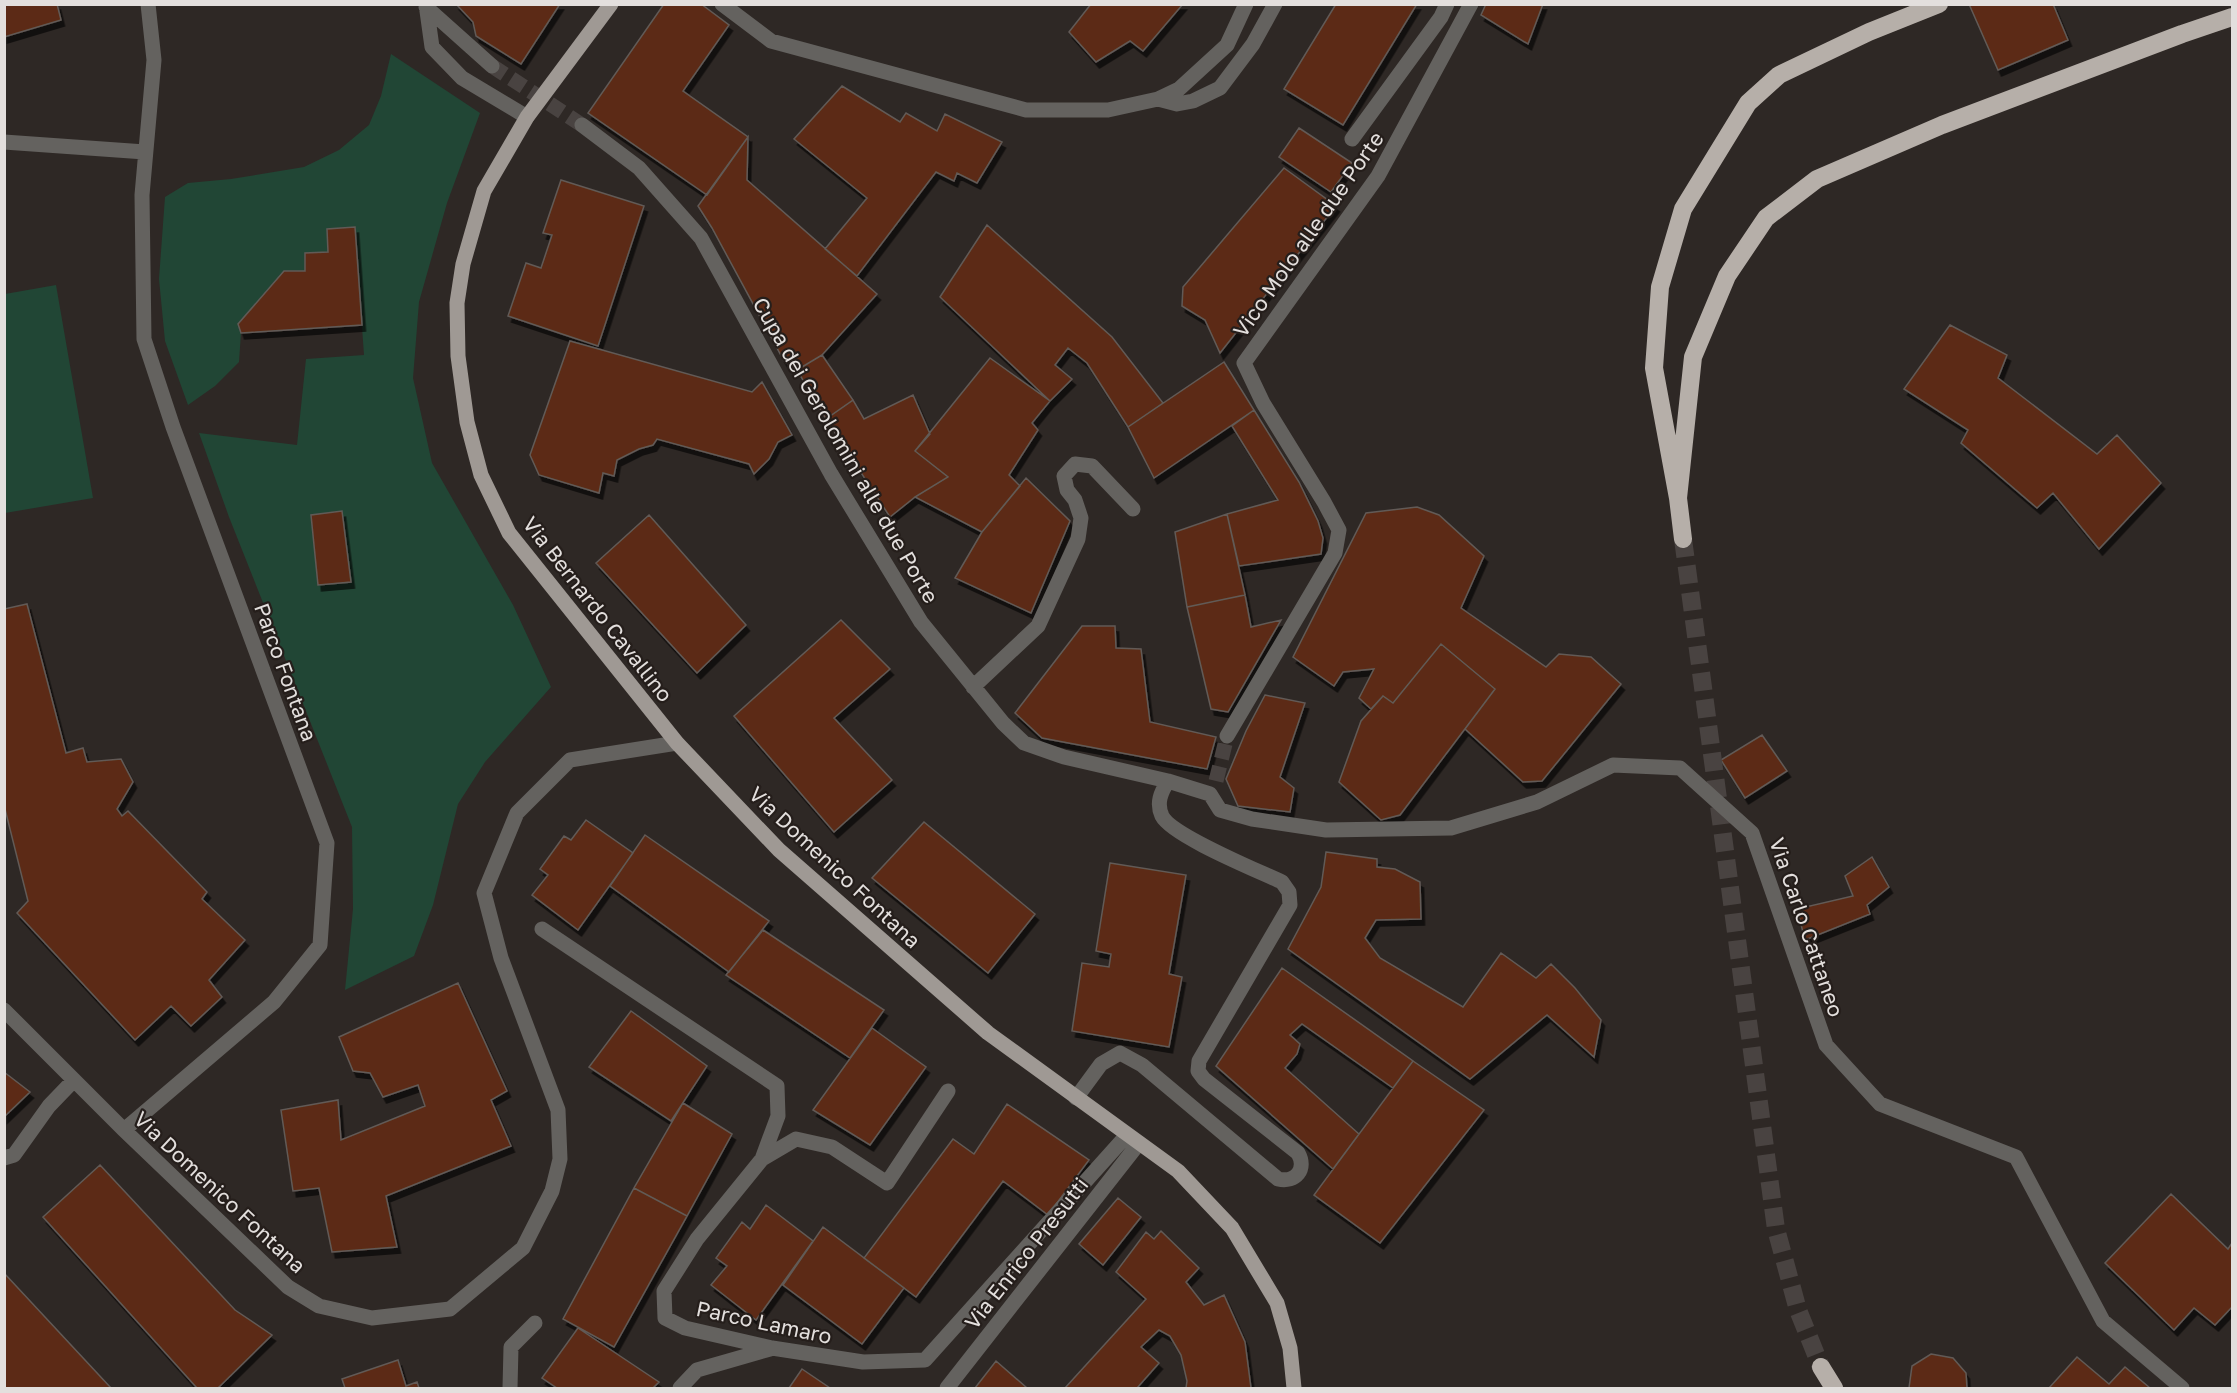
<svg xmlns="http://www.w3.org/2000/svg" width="2237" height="1393" font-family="'Golos Text',sans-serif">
  <defs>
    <filter id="shadow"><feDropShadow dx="3.5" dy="6" stdDeviation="0" flood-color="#0009"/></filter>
  </defs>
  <rect width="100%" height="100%" fill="#2e2825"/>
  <path fill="#214635" d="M391,54l89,59 -33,90 -28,99 -6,76 19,85 81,142 38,82 -66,75 -27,42 -25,101 -19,51 -69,34 8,-81 -1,-82 -123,-310 -30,-84 98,12 9,-86 58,-4 -9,-127 -27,1v23l-23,19h-21l-46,53 3,9 -2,29 -24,24 -27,19 -23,-64 -6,-62 6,-82 23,-14 43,-4 73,-12 35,-17 30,-25 12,-29z
    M56,285l37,213 -88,15v-219z"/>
  <path fill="#5b2c13" stroke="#625a57" stroke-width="1.5" filter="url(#shadow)" d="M4,4h53l4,16 -57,17z
    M456,4h104l-39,60 -45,-28 -3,-14z
    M664,4h37l28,21 -46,66 65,46 -41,58 -119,-82z
    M1091,4h92l-40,47 -13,-10 -34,21 -27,-30z
    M1336,4h81l-74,121 -59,-36z
    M1486,4h57l-15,40 -47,-29z
    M1969,4h84l15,36 -70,30z
    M842,86l58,36 6,-9 31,18 8,-17 57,28 -25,41 -20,-10 -3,8 -18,-9 -79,104 -32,-27 42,-51 -73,-59z
    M1299,128l53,35 -21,29 -52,-35z
    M748,137l-1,43 130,114 -55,61 -25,15 -13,-9 -72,-133 -14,-22z
    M1284,168l52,38 -116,147 -15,-33 -23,-14 1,-19z
    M561,180l83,26 -46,140 -90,-30 18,-53 15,5 11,-33 -9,-2z
    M987,225l125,112 51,66 -35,24 -41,-64 -19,-15 -13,17 17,14 -22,22 -110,-104z
    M355,227l7,98 -121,8 -3,-9 46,-53h21v-18l23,-1 -1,-23z
    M1950,325l57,30 -9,23 99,76 20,-19 44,48 -62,66 -46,-56 -16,15 -76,-65 7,-13 -64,-41z
    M570,341l182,51 10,-10 30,53 -14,7 -9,17 -15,15 -5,-10 -92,-25 -4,6 -14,4 -22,11 -3,16 -11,-3 -4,20 -60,-18 -9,-20z
    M822,355l31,45 -27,19 -29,-49z
    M990,358l60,43 -18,22 6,7 -29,45 11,11 -38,46 -67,-35 33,-20 -33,-26z
    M1224,362l30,48 -100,68 -26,-51z
    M913,395l17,39 -15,17 33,26 -33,20 -25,20 -64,-98 27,-19 11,19z
    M1254,410l45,72 19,39 5,17 -2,16 -82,12 -12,-52 51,-14 -46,-74z
    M1026,478l44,43 -39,92 -76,-35 27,-46z
    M1417,507l22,8 45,41 -23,52 85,59 13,-13 32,3 30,27 -79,97 -19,1 -58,-53 30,-40 -54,-45 -48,59 -10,-7 -12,13 -12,-11 15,-29 -31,3 -9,14 -41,-29 73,-144z
    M342,511l9,71 -33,3 -7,-70z
    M1227,514l18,81 -58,12 -12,-75z
    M649,515l97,110 -49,48 -101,-110z
    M1245,595l6,32 30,-7 -53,92 -17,-3 -24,-102z
    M27,604l39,149 17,-5 4,14 34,-3 12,23 -16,27 5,7 6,-5 79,81 -5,7 43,41 -36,40 13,17 -31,29 -20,-20 -36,34 -118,-127 11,-12 -24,-96v-196z
    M841,620l49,49 -56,49 58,62 -58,52 -100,-116z
    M1082,626h33l1,22 25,1 9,73 66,15 -9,32 -165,-31 -27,-25z
    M1441,644l54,45 -95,126 -19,5 -42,-38 22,-61 22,-25 10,7z
    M1265,695l40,8 -25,74 14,11 -4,24 -52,-6 -12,-27 20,-48z
    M1762,735l25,36 -42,27 -24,-38z
    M586,820l47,33 -55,77 -46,-35 16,-20 -8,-6 24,-33 7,4z
    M924,822l111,92 -47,59 -116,-95z
    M645,835l124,86 -40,51 -119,-86z
    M1326,852l51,7v8l18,2 25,13 1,37 -45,1 -11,18 15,20 83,49 38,-54 35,25 15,-14 24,24 26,32 -7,37 -47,-42 -77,64 -182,-130 33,-62z
    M1872,857l17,30 -22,18 3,9 -65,26 -8,-31 56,-13 -8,-20z
    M1110,863l76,12 -17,99 13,3 -13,70 -97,-16 10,-68 27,4 2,-13 -15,-3z
    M763,930l121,80 -34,48 -124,-83z
    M1282,968l131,93 -20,27 -91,-64 -12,11 10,9 -3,10 -12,14 74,66 -26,35 -117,-103z
    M458,983l49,108 -16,9 20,46 -125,50 11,51 -65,5 -13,-64 -26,3 -12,-81 57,-10 3,40 84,-34 -7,-21 -35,12 -13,-24 -17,-2 -14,-34z
    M631,1011l76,55 -36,55 -82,-54z
    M872,1028l54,39 -56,78 -57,-35z
    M1413,1061l71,49 -104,133 -66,-48z
    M4,1072l26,20 -26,25z
    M683,1103l49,31 -45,82 -53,-28z
    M1007,1104l82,56 -41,55 -45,-34 -87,116 -52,-39 89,-119 21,15z
    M100,1165l135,145 37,25 -54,53h-21l-154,-171z
    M634,1188l53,28 -73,131 -51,-28z
    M2171,1194l57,55 4,-6v64l-17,18 -21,-17 -20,22 -69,-67z
    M1118,1198l23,19 -38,48 -24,-21z
    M766,1205l47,36 -57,79 -45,-35 16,-19 -11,-8 26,-36 8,7z
    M823,1227l81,61 -42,56 -79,-59z
    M1161,1231l38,37 -13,14 18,23 20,-10 21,47 6,46h-65l1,-7 -6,-26 -11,-19 -11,-6 -18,17 18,16 -22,25h-72l81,-89 -30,-27 30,-40 8,7z
    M4,1273l107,115h-107z
    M578,1328l81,54 -6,6h-96l-15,-10z
    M1931,1354l22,4 13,15 1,15h-58l3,-22z
    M2077,1357l32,27 16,-17 25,21h-101z
    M398,1360l8,26 11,-4 2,6h-74l-3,-9z
    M996,1361l31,27h-52z
    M802,1369l28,19h-41z"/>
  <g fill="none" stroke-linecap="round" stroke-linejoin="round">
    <path stroke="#494341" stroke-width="15" stroke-dasharray="15 8" stroke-linecap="butt" d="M492,66l90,59
      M1216,781l11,-45"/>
    <path stroke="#494341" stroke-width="18" stroke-dasharray="18 9" stroke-linecap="butt" d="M1683,539l93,690 22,81 23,57"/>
    <path stroke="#64625f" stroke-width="15" d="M426,4l6,43 30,31 65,39
      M722,4l49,37 255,69h82l50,-11 21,-10 48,-44 19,-41
      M426,7l66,59
      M1158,99l19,5 16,-3 27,-13 33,-44 22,-40
      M582,125l57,43 62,70 130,236 90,148 82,101 21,20 40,14 104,24 42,13 10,16 32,9 74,11 125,-2 86,-26 76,-37 67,3 72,65 74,212 54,59 136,53 87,164 79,67
      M1352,139l89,-122 6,-13
      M4,142l141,10
      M973,687l65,-61 40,-87 3,-21 -6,-18 -8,-10 -3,-14 11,-12 17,2 41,43
      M1227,736l108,-183 4,-23 -15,-28 -61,-99 -19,-40 134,-187 93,-172
      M542,929l235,157 1,30 -16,43
      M4,1010l120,120 164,157 31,19 53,12 78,-9 73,-61 29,-57 8,-32 -2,-49 -57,-152 -17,-65 33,-80 53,-53 107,-17
      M948,1091l-61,92 -55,-36 -36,-8 -34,20 -65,80 -33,52 1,27 20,10 87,20 91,14 62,-2 202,-225
      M1076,1098l25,-34 19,-11 22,12 136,114c18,4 29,-10 20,-26l-94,-74 -6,-8 1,-10 91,-156 -1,-13 -7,-10c-23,-11 -110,-46 -120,-66 -6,-13 -1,-24 6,-35
      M124,1130l150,-128 46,-57 7,-102 -154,-416 -29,-88 -2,-144 12,-135 -6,-56
      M4,1158l10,-3 35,-49 25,-26
      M510,1388l1,-41 24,-24
      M680,1388l17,-18 73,-21
      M947,1388l192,-245"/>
    <path stroke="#9f9994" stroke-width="15" d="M611,4l-84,113 -43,74 -21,73 -6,39 1,53 9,66 14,53 28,58 168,210 102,107 209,183 190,138 54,57 45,75 13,45 4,40"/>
    <path stroke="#b6afa9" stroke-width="18" d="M1678,498l15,-141 34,-81 39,-58 51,-39 125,-54 240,-91 50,-17
      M1683,539l-5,-41 -24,-130 6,-81 23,-78 65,-106 31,-28 90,-43 70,-28
      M1821,1367l13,21"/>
  </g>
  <g text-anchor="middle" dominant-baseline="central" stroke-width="4.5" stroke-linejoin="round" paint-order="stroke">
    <g font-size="21" fill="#e3dfdd" stroke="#251e1b">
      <text transform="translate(1308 234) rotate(-55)">Vico Molo alle due Porte</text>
      <text transform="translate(846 450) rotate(60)">Cupa dei Gerolomini alle due Porte</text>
      <text transform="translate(598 609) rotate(52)">Via Bernardo Cavallino</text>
      <text transform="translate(286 672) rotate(70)">Parco Fontana</text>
      <text transform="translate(835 867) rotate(43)">Via Domenico Fontana</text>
      <text transform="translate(1807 927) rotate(71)">Via Carlo Cattaneo</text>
      <text transform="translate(220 1192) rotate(43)">Via Domenico Fontana</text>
      <text transform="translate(1026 1253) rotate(-52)">Via Enrico Presutti</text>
      <text transform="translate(764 1322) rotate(12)">Parco Lamaro</text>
    </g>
  </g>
  <rect width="2237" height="1393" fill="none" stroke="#e3dfdd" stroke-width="12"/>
</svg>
